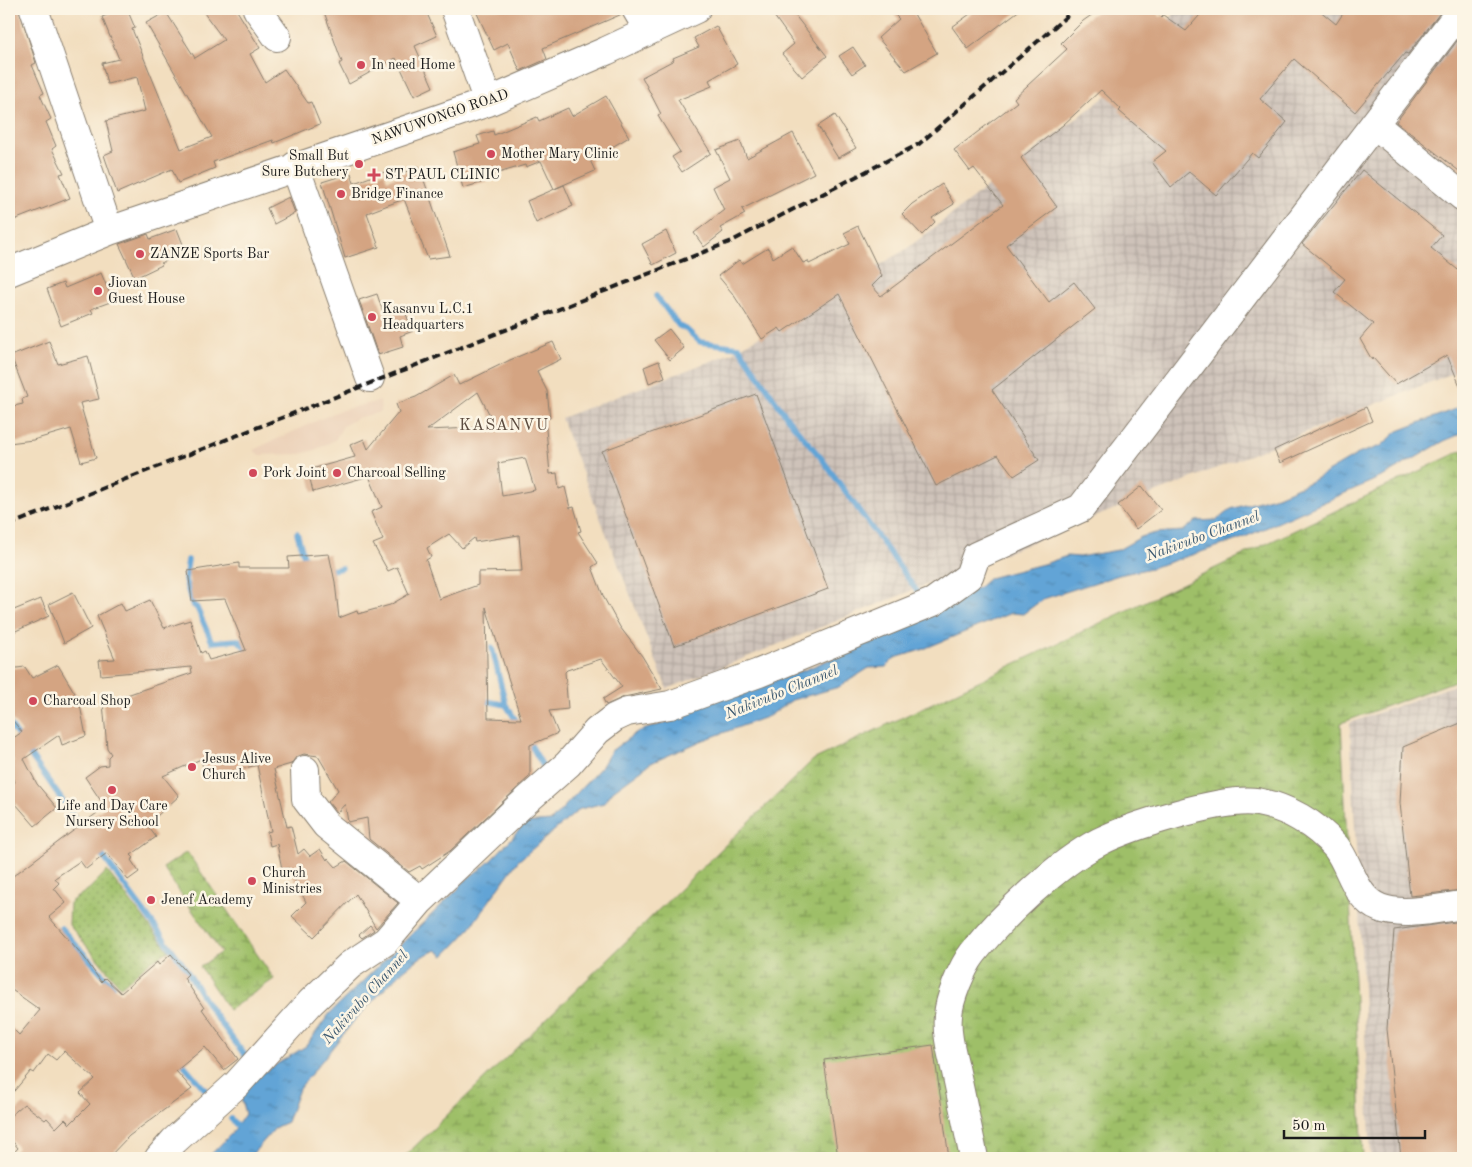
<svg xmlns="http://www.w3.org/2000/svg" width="1472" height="1167" font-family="'Old Standard TT',serif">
  <defs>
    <pattern id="industrial-grid" width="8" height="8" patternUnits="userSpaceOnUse" patternTransform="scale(1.25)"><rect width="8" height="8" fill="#cec2b9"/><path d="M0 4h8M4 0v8" fill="none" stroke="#b0a69e"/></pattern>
    <pattern id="grass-dots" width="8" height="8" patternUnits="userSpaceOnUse" patternTransform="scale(1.25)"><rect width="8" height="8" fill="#9ebf68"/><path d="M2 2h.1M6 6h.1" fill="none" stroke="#809a55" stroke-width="1.8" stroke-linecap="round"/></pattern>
    <pattern id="wetland-marsh" width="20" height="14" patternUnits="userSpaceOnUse" patternTransform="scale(1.25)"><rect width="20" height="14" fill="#9ebf68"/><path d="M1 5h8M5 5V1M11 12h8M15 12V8" fill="none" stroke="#809a55"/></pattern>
    <pattern id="water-ripples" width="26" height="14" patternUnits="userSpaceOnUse" patternTransform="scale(1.25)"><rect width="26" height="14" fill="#62a4d6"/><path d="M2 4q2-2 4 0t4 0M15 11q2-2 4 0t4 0" fill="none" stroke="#5085ad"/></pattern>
  </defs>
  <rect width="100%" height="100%" fill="#fcf5e5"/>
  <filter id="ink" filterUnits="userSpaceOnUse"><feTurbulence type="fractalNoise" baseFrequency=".02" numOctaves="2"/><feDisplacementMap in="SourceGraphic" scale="10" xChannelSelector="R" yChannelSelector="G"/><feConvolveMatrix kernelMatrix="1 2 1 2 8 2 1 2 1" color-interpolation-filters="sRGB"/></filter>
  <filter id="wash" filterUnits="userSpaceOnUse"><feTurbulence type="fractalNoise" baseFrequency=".0096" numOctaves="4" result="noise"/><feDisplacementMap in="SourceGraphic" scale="20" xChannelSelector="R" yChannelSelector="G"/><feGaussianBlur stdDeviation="1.12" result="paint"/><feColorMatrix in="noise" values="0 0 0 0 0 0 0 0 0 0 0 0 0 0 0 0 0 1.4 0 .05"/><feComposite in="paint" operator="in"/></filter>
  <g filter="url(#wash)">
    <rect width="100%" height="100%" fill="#f2debf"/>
    <path fill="#ecd2b9" d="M380,401l1,11 -24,6 -14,8 -8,14 -20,10 -14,4 -41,1 -7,-5 85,-39z"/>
    <path fill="url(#industrial-grid)" d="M1178,9h285v360l-796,320 -106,-271 171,-65 173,-103 201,-154z
      M1463,682v476h-92l-21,-435z"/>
    <path fill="url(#grass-dots)" stroke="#5d6e42" d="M107,871l62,80 -18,10 -30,26 -52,-62 1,-23 19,-13z"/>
    <path fill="url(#wetland-marsh)" stroke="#5d6e42" d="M1463,450v228l-122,45 22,435h-960l410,-398z
      M187,852l87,127 -45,31 -29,-43 21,-15 -58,-84z"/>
    <path fill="url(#water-ripples)" stroke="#3f6079" d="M1463,406v27l-19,8 -58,34 -148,65 -87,28 -32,7 -76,24 -20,15 -12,-1 -90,37 -26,8 -9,9 -17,1 -30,19 -47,13 -23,16 -68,25 -50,22 -38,28 -9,12 -24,6 -62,52 -51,71 -23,24 -8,-6 -15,7 -23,18 -44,46 -55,68 -12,33 -11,5 -27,31h-42l25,-25 13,-19 -4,-15 12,-20 53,-33 24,-33 128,-124c5,-10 23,-19 32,-28 12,-12 24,-25 35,-38l26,-2 51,-55 9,-15 26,-19 33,-11 20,-12 117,-40 44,-19 109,-61 18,-1 11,-10 58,-15 20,-7 12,1 39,-7 23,-13 15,-4 27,-2 13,-10 21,-1 14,-11 46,-13 33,-14 48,-28 23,-8 17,-15z"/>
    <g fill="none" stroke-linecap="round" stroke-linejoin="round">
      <path stroke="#62a4d6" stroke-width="5.5" d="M656,296l23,30 7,3 14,13 39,5 49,72 34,40 100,139
        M297,533l9,30
        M188,560l-3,20 7,24 5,4 15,34 26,-2 11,11
        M326,571l16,-3
        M492,648l14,57
        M482,700l24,5 13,20
        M9,723l12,18
        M528,740l19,33
        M26,749l58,82
        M99,851l83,112 29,47 36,48
        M61,928l52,58
        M179,1059l29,34
        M231,1119l11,12"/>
    </g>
    <g id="blocks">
      <path fill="#d4a482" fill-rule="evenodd" d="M9,9h10l17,54 -4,2 12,28 -4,2 11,24 -5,3 10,24 -4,3 12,24 -4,1 10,24 -61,24z
        M122,9h5l8,19 -3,1 49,120 31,-12 -66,-114 20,-11 29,46 29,-18 -23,-31h35l24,39 -10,6 15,28 19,-13 24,34 3,-1 9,22 -46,19 -1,-3 -60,22 2,6 -37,15 -6,-14 -55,24 -13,-38 9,-4 -7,-30 39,-10 -8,-34 -30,7 -5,-21 17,-4 -17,-42z
        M323,9h102l12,27 -22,10 18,41 -19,9 -18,-38 -47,26 -10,-20 3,-2z
        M475,9h145l2,5 -79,34 4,11 -27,12 -12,-28 -14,7z
        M769,9h21l37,47 -25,21 -20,-23 12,-10z
        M889,9h22l26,44 -31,18 -28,-33 21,-19z
        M977,9h44l-53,40 -16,-22z
        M1100,9h52l9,8 2,-2 23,16 19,-22h113l18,15 10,-15h97l-35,45 -3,-1 -50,59 -61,-53 -34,40 27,23 -29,36 -6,-5 -36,42 -27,-23 -18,15 -19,-25 14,-11 -47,-40 2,-2 -20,-19 -38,35 -40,31 -2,2 36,49 -51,38 43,57 25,-20 21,27 -103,81 47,70 -25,16 -16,-21 -62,31 -97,-192 -57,38 -3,-4 -17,11 -29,-45 -15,-18 21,-16 3,4 26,-16 5,10 19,-12 11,17 5,-2 1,3 41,-20 -6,-11 14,-7 24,50 -10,10 9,10 122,-91 -29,-37 -4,3 -16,-21 63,-48 -3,-4 53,-49 -6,-6 22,-22z
        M716,26l21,38 -28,16 3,6 -34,14 33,53 -29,19 -10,-15 8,-5 -22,-36 3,-2 -19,-37 32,-17 -1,-2 26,-11 -5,-9z
        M1463,33v141l-67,-52z
        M853,47l12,18 -13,9 -13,-18z
        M606,96l23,41 -39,23 5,11 -41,18 -13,-28 -15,6 -1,-2 -40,12 2,4 -24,7 -10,-36 27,-8 -3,-8 16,-5 1,4 43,-18 2,4 29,-13 4,8z
        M835,115l21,33 -18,10 -20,-32z
        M793,133l21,40 -72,36 3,5 -25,14 3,4 -19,15 -10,-14 30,-23 -11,-23 17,-9 -14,-28 24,-9 7,17z
        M419,166l31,90 -22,3 -24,-60 -37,14 12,34 -34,11 -23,-76 29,-9 3,10 30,-11 3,8z
        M1362,170l80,65 -11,13 32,26v119l-16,-38 -51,29 -23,-26 -1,2 -12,-21 13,-15 -39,-32 11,-13 -43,-35z
        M942,184l12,20 -22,14 3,4 -13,13 -20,-21 10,-10z
        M564,185l9,21 -37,17 -9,-22z
        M289,197l6,16 -21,11 -7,-16z
        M177,229l9,23 -25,11 1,2 -27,13 -16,-34 29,-10 2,5z
        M666,231l10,22 -23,12 -11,-21z
        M101,273l12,28 -22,8 2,4 -32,13 -14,-37 16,-6 2,5z
        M377,294l7,21 19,-8 10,24 -13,5 3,11 -25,8 -19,-55z
        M669,329l15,19 -14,12 -16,-20z
        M49,341l9,23 30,-8 11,43 -19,4 16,55 -15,4 -10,-33 -38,11 -24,3v-36l14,-3 -1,-5 5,-2 -16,-41z
        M553,342l8,17 -24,12 10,20 3,27h-5l5,56 7,-1 2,16 6,-2 5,21 4,-1 7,24 -3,1 20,31 -6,4 12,31 16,29 22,29 20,33 -38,8 -18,8 -3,-6 19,-12 -21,-28 -34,11 -2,2 3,37 -19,2 9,22 -28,12v31l-80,75 -28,18 -2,-3 -11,6 -40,-33 -2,-21 -19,4 -3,-18 -8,9 -9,-11 10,-12 -20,-34 -14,-2 -8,3 -5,7 -17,5 13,58 4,-1 7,28 6,-5 6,7 10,-7 7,11 1,-2 8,9 10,-6 52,42 -22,25 -20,-34 -42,43 -22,-21 14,-14 -17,-34 -7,1 -5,-25 -7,2 -3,-14 4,-1 -14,-66 -51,13 -5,-19 -38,17 16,20 -32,29 9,12 -25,18 3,3 -3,2 8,12 -11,8 -21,-27 -21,16 -6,-8 -25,17 4,5 -5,5 12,15 -17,14 35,40 17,25 4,-4 16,15 36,-31 2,3 12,-11 17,20 -4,4 20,30 -2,1 36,50 -14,11 -19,-23 -29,24 16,18 -63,47 -21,22h-24l-5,-3 -3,3h-67l9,-10 -9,-11v-20l15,-13 21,16 2,-2 9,10 9,-9 5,5 20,-20 -10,-11 15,-14 -31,-28 -8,9 -8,-6 -14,19 -3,-2 -22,26v-37l5,-6 -5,-5v-24l10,10 21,-25 -31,-22v-109l96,-72 -20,-30 15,-11 8,-1v-8l3,-3 -4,-6 -4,-45 89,-30 -1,-6 -90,8 -2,-15 16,-1 -18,-43 24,-13 4,8 25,-11 14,28 26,-8 11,33 4,-2 4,9 37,-10 -21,-51 -33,2 -4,-30 51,-8v5h50l-1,-11 41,-3 6,28 4,36 18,-7 1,3 32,-9 19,-11 -12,-27 -9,4 -15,-27 10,-4 -12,-28 11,-5 -13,-31 -56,16 -5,-22 47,-13 -5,-12 14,-6 4,10 31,-37 -3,-8 20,-7 38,-22 5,10 51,-25zM478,392l18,35 -69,3zM525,458l10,32 -33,6 -4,-33zM449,534l13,14 12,-10 1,4 44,-7 3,36 -44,1v13l-39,14 -13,-39 5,-3 -4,-9zM486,607l35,112 -33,-1z
        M659,361l6,16 -16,6 -5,-16z
        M756,394l72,195 -154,57 -72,-195z
        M1366,407l6,14 -92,42 -6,-13z
        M1142,486l19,24 -25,19 -18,-24z
        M73,592l18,36 -27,15 -15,-39z
        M41,599l8,17 -40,18v-22z
        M58,665l21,35 7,36 -24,9 -3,-10 -35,24 13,25 20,24 -22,18 -26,-30v-9l6,-5 -6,-9v-8l5,-4 -5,-8v-12l13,-9 -13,-16v-47l16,-2 7,11z
        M1463,722v168l-53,6 -10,-93 3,-56z
        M1463,921v237h-62l-14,-129 7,-99z
        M370,925l4,5 -12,8 -3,-3z
        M933,1045l16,113h-111l-14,-98z"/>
    </g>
  </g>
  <g filter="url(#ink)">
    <use href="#blocks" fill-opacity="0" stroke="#877d6e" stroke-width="1"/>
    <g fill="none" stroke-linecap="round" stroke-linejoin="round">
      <defs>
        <path id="minor" d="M34,9l75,222
          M257,9l20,28
          M455,9l33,93
          M636,9l13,22
          M1374,124l89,73
          M295,166l75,212
          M9,272l100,-41 379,-129 118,-51 90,-42
          M305,770l1,29 20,26 94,76
          M159,1158l15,-17 63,-57 74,-82 39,-37 36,-24 34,-40 98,-93 50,-44 29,-33 17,-13 13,-6 43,-7 89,-32 174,-71 36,-26 7,-20 105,-48 381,-499
          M974,1158c-6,-29 -12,-57 -18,-86 -4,-18 -10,-38 -8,-56 1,-17 14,-49 25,-63 29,-37 84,-89 126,-111 31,-16 124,-45 158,-40 30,5 59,22 79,45 15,19 18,51 44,61 24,9 58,0 83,-3"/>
      </defs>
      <use href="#minor" stroke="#877d6e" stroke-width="30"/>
      <use href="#minor" stroke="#fff" stroke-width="28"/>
      <path stroke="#1c1c1c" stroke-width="4" stroke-dasharray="8 4" stroke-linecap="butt" d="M9,525l723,-284 187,-97 156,-135"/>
    </g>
  </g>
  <g fill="#d1495b" stroke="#fcf5e5" stroke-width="2">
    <circle cx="361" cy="65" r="5"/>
    <circle cx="491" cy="154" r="5"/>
    <circle cx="359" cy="164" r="5"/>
    <path d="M371.5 167.5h5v5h5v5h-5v5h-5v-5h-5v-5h5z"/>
    <circle cx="341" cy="194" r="5"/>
    <circle cx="140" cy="254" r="5"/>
    <circle cx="98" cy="291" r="5"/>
    <circle cx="372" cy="317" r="5"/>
    <circle cx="253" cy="473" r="5"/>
    <circle cx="337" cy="473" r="5"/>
    <circle cx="33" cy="701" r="5"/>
    <circle cx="192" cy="767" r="5"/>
    <circle cx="112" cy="790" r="5"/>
    <circle cx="252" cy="881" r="5"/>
    <circle cx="151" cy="900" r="5"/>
  </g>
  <g text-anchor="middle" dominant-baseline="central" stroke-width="5" stroke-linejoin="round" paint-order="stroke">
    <g font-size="14" fill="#1c1c1c" stroke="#fcf5e5" text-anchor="start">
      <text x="371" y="65">In need Home</text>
      <text x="501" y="154">Mother Mary Clinic</text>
      <text x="349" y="156" text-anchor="end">Small But<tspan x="349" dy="16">Sure Butchery</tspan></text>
      <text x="385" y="175">ST PAUL CLINIC</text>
      <text x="351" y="194">Bridge Finance</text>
      <text x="150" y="254">ZANZE Sports Bar</text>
      <text x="108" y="283">Jiovan<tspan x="108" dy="16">Guest House</tspan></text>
      <text x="382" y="309">Kasanvu L.C.1<tspan x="382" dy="16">Headquarters</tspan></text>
      <text x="263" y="473">Pork Joint</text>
      <text x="347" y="473">Charcoal Selling</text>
      <text x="43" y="701">Charcoal Shop</text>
      <text x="202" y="759">Jesus Alive<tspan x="202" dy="16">Church</tspan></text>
      <text x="112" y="806" text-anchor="middle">Life and Day Care<tspan x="112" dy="16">Nursery School</tspan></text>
      <text x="262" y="873">Church<tspan x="262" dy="16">Ministries</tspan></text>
      <text x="161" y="900">Jenef Academy</text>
    </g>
    <g font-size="14" fill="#1c1c1c" stroke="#fcf5e5">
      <text transform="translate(440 117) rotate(-19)">NAWUWONGO ROAD</text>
    </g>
    <g font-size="15" font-style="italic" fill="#3c5970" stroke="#fcf5e5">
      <text transform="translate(1203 537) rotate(-20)">Nakivubo Channel</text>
      <text transform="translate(782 693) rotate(-22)">Nakivubo Channel</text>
      <text transform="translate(366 998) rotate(-48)">Nakivubo Channel</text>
    </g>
    <g font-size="16" letter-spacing="1" fill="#5c4c40" stroke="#fcf5e5">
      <text x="504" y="426">KASANVU</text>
    </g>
  </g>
  <rect width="1472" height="1167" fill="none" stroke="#fcf5e5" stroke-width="30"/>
  <path d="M1284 1130v8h141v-8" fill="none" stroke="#1c1c1c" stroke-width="2.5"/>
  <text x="1292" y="1130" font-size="15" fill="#1c1c1c" stroke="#fcf5e5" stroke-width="4" paint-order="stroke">50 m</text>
</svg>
